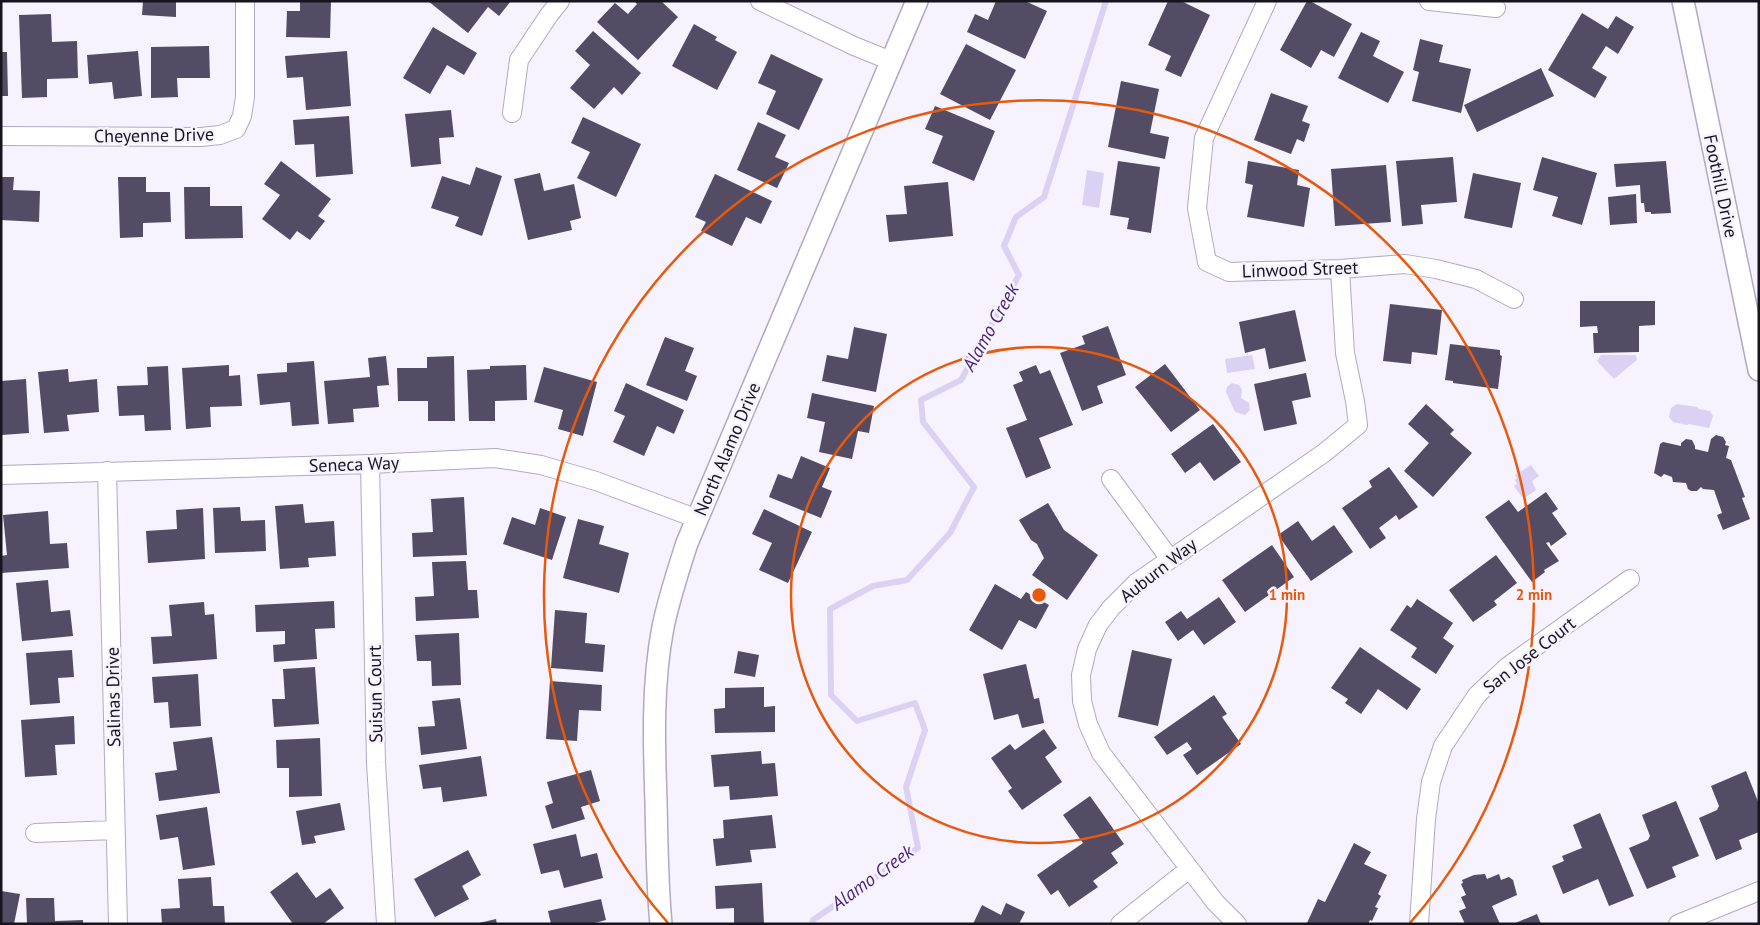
<svg xmlns="http://www.w3.org/2000/svg" width="1760" height="925" font-family="'PT Sans',sans-serif">
  <rect width="100%" height="100%" fill="#f6f3ff"/>
  <path fill="#dbd2f3" d="M1087,170l17,3 -5,35 -17,-3z
    M1252,355l3,14 -28,4 -2,-14z
    M1601,355h35l1,5 -23,19 -17,-18z
    M1232,383l7,2 3,5 -1,8 8,5 1,7 -5,5 -10,-3 -9,-20 1,-5z
    M1677,404l20,3 2,2 11,2 3,5 -4,12 -20,-4 -2,1 -14,-3 -4,-5 2,-9z
    M1531,465l8,11 -7,5 4,9 -10,7h-4l-8,-11 3,-2 -2,-4 2,-2 -2,-3z"/>
  <g fill="none" stroke-linecap="round" stroke-linejoin="round">
    <path stroke="#dbd2f3" stroke-width="6" d="M812,924l1,-4 105,-72 -12,-61 19,-57 -10,-27 -58,18 -26,-26 -1,-86 43,-23 34,-6 43,-47 24,-46 -51,-65 -2,-22 40,-20 58,-105 -15,-29 12,-29 28,-20 62,-196"/>
  </g>
  <path fill="#534c64" d="M143,1h33v16l-34,-2z
    M300,1h31l-1,37 -44,-1 1,-26h13z
    M428,1h83l-12,15 -11,-9 -20,26z
    M634,1h27l17,16 -40,43 -41,-38 18,-19 13,11 9,-10z
    M996,1h29l22,10 -22,48 -58,-27 8,-18 13,6z
    M1168,1h13l29,14 -29,62 -16,-7 6,-14 -23,-11z
    M1307,1h3l42,23 -18,33 -13,-7 -10,18 -31,-18z
    M1582,13l26,16 8,-13 18,11 -16,27 -12,-8 -14,22 15,9 -12,21 -47,-28z
    M51,14l1,28 25,-1 1,37 -31,1v18l-25,1 -3,-83z
    M694,24l23,13 -2,3 22,12 -20,38 -45,-24z
    M433,27l44,26 -13,22 -17,-10 -17,29 -27,-16z
    M593,31l48,42 -19,22 -8,-8 -20,22 -24,-21 20,-23 -15,-14z
    M1361,32l19,9 -7,15 31,16 -16,31 -50,-25z
    M1420,39l23,6 -4,17 32,7 -10,44 -49,-12 7,-29 -6,-2z
    M966,44l50,26 -26,50 -50,-26z
    M209,46l1,32h-33l1,19 -27,1v-51z
    M138,51l4,45 -28,3 -2,-17 -23,2 -2,-29z
    M347,51l4,55 -45,4 -3,-33 -16,1 -2,-22z
    M1,52h6l1,44h-7z
    M771,54l52,25 -24,51 -33,-16 10,-23 -18,-8z
    M1541,68l13,28 -77,36 -13,-27z
    M1121,81l38,8 -9,44 19,4 -4,22 -57,-12z
    M1271,93l37,13 -6,15 8,3 -6,18 -7,-3 -6,15 -37,-14z
    M935,106l60,25 -21,50 -42,-18 11,-27 -18,-7z
    M451,110l3,27 -15,1 2,26 -30,3 -6,-53z
    M349,116l4,58 -37,3 -2,-33 -19,1 -2,-25z
    M583,117l58,27 -25,53 -39,-19 13,-26 -19,-9z
    M758,122l28,13 -11,22 14,6 -12,25 -40,-18z
    M1453,157l4,45 -36,3 2,19 -21,2 -6,-65z
    M1542,157l55,16 -15,52 -30,-9 6,-19 -25,-7z
    M281,161l50,38 -13,17 7,5 -15,19 -13,-9 -7,9 -28,-21 18,-24 -16,-11z
    M1118,161l42,6 -9,66 -24,-4 2,-11 -19,-3z
    M1248,161l51,9 -2,15 13,3 -6,39 -57,-10 6,-32 -8,-2z
    M1666,161l5,52 -20,1v-2h-6l-1,-9h-3l-1,-18 -24,2 -2,-23z
    M1386,165l5,57 -56,4 -4,-57z
    M476,167l26,9 -20,60 -27,-10 4,-9 -28,-9 11,-32 28,9z
    M540,173l4,18 30,-7 7,34 -11,3 2,9 -44,10 -14,-61z
    M1473,173l48,10 -9,45 -48,-10z
    M715,174l57,27 -11,23 -15,-7 -14,29 -31,-15 5,-9 -11,-5z
    M1,177h13l-1,13 27,1 -1,31 -38,-2z
    M118,177h28v15h24l1,30 -28,1v14l-23,1z
    M948,182l5,54 -64,6 -3,-27 21,-1 -3,-28z
    M184,187h26v19h32l1,32 -58,1z
    M1636,194l1,29 -27,2 -2,-28z
    M1580,301h75v24l-16,1v26l-45,1 -1,-20h5l-1,-7 -17,1z
    M1390,304l52,6 -5,45 -25,-3 -1,12 -28,-3z
    M1295,310l11,51 -37,8 -4,-21 -20,5 -6,-31z
    M1108,326l18,49 -29,11 6,17 -21,8 -22,-58 25,-9 -3,-8z
    M854,327l33,7 -11,58 -54,-11 5,-26 21,4z
    M665,337l29,11 -9,23 12,5 -10,25 -41,-16z
    M1450,344l50,6v5l2,1 -4,33 -45,-6v-2l-8,-1z
    M386,356l3,29 -12,1 2,21 -26,2 1,13 -26,2 -4,-43 46,-4 -2,-19z
    M454,356l1,65h-27v-20h-30l-1,-33h30v-11z
    M314,361l5,63 -27,2 -2,-24 -30,3 -3,-31 30,-2v-9z
    M1165,364l35,46 -29,22 -36,-45z
    M229,365v11l11,-1 2,31 -32,1 1,20 -25,2 -4,-61z
    M526,365l1,35 -32,1v20h-26l-2,-51 23,-1v-3z
    M1036,365l4,9 10,-4 23,55 -34,13 12,30 -25,10 -20,-50 21,-8 -14,-35 10,-4 -4,-9z
    M168,366l3,64 -26,1 -1,-16 -25,1 -2,-30 31,-1 -1,-18z
    M544,367l53,15 -14,54 -25,-7 5,-19 -29,-8z
    M68,369l1,13 28,-3 2,33 -32,3 2,16 -25,2 -6,-61z
    M1306,373l5,24 -19,4 5,23 -33,7 -10,-47z
    M26,379l3,54 -27,2 -1,-54z
    M626,383l58,27 -10,24 -17,-8 -13,30 -31,-14 12,-26 -11,-5z
    M812,393l62,13 -5,27 -11,-2 -6,28 -33,-7 6,-30 -18,-4z
    M1426,404l28,26 -4,4 22,19 -39,44 -29,-26 25,-28 -21,-19z
    M1213,424l28,38 -27,19 -14,-19 -15,11 -14,-19z
    M1716,435l7,2 3,5 -1,3 4,1 -3,12 5,2 14,37 -3,1 8,21 -27,11 -6,-15 5,-2 -8,-23 -11,-1 -2,-2 -4,4h-6l-3,-2 -2,-6 -13,-1 -1,-5 -8,-3 -3,3 -7,-4 6,-29 3,-2 18,4v-3l5,-4 6,1 3,6v3l13,3 3,-13z
    M801,456l29,12 -8,19 10,4 -11,27 -52,-21 9,-23 14,5z
    M1389,467l29,40 -19,13 -3,-5 -17,13 7,10 -16,11 -28,-41 30,-21 -3,-6z
    M1546,492l12,17 -6,4 15,21 -16,12 -2,-4 -3,1 13,18 -15,9 1,2 -13,10 -47,-65 24,-17 9,12z
    M464,497l3,58 -54,2 -1,-24 21,-1 -2,-33z
    M1048,503l16,27 34,25 -31,45 -35,-25 12,-17 -7,-14 -6,-4 -12,-20z
    M303,504l2,19 29,-2 2,35 -28,2 1,9 -29,2 -5,-63z
    M240,507l1,14 24,-1 1,31 -51,2 -2,-45z
    M203,508l2,51 -57,4 -2,-32 31,-2 -1,-19z
    M540,508l26,9 -14,43 -49,-16 9,-27 23,8z
    M764,509l48,23 -24,51 -29,-13 13,-27 -20,-9z
    M48,511l2,33 17,-1 2,25 -68,5v-17l6,-1 -4,-40z
    M578,519l26,7 -5,18 30,9 -10,40 -56,-15z
    M1298,521l14,20 22,-16 19,27 -42,29 -33,-46z
    M1272,545l22,32 -49,35 -23,-32z
    M1496,555l21,28 -23,18 3,4 -24,17 -24,-32z
    M466,561l2,29h9l2,28 -63,3 -1,-24 19,-1 -2,-34z
    M48,580l3,32 19,-2 3,26 -51,5 -6,-58z
    M995,584l26,15 5,-7 23,13 -13,24 -17,-9 -17,30 -33,-20z
    M1219,597l17,25 -32,23 -11,-15 -15,11 -13,-19 16,-11 6,8z
    M1417,599l36,24 -10,15 11,8 -18,28 -25,-17 6,-9 -27,-18 17,-25 4,3z
    M334,601l1,27 -20,1 2,30 -43,3 -1,-17 12,-1v-13l-29,1 -1,-27z
    M204,602l1,13 9,-1 3,45 -64,5 -2,-27 21,-1 -3,-31z
    M555,610l32,3 -2,30 20,2 -2,27 -52,-4z
    M459,633l2,52 -29,1 -1,-25h-14l-2,-26z
    M1360,647l61,42 -14,21 -29,-21 -17,25 -16,-11 3,-4 -17,-11z
    M72,650l2,27 -16,1 2,25 -30,2 -4,-52z
    M1132,650l40,9 -14,67 -40,-9z
    M738,651l21,4 -4,22 -21,-4z
    M1026,664l8,35 5,-1 5,25 -22,5 -4,-14 -24,6 -11,-46z
    M315,667l4,57 -45,3 -2,-28h13l-2,-30z
    M198,674l3,52 -31,2 -2,-26 -14,1 -2,-26z
    M550,681l52,4 -1,26 -22,-1 -2,31 -31,-2z
    M764,687v20l11,-1v26l-60,1 -1,-24 11,-1v-20z
    M1214,695l13,19 -5,3 19,27 -44,31 -14,-20 9,-6 -5,-7 -20,13 -13,-18z
    M460,698l7,51 -46,6 -3,-28 17,-1 -3,-25z
    M74,716l1,28 -20,1 2,30 -32,2 -4,-57z
    M1044,729l13,19 -12,9 17,25 -40,28 -14,-19 4,-3 -21,-30 19,-14 5,6z
    M212,737l8,56 -61,8 -4,-28 22,-3 -4,-28z
    M320,738l2,58 -33,1v-29h-12l-1,-28z
    M761,751l1,13 13,-1 3,33 -48,4 -1,-14 -15,1 -3,-32z
    M481,756l6,40 -44,6 -2,-15 -18,2 -4,-24z
    M591,770l9,31 -19,6 4,12 -33,10 -7,-23 8,-3 -6,-21z
    M1746,771l13,33v28l-20,8 3,9 -26,11 -17,-42 18,-8 2,-4 -8,-20z
    M1090,796l34,48 -13,9 7,10 -25,18 5,6 -29,20 -11,-17 -7,5 -14,-20 46,-32 -20,-28z
    M1676,801l23,55 -27,11 4,10 -29,12 -18,-41 19,-8 2,-4 -8,-21z
    M340,803l5,27 -31,6 2,7 -14,2 -6,-34z
    M207,807l8,58 -32,5 -5,-33 -18,3 -4,-25z
    M1600,813l34,83 -25,10 -11,-27 -35,15 -11,-28 12,-5 -2,-5 20,-8 -9,-23z
    M772,815l4,33 -26,2 2,12 -36,4 -3,-27 11,-1 -1,-18z
    M576,834l5,23 16,-4 6,25 -39,10 -5,-18 -18,4 -8,-30z
    M1354,843l17,9 -7,12 23,11 -9,19 3,2 -6,11 3,1 -6,13 -2,-1 -2,4 -61,-1 11,-24 7,3z
    M468,850l13,25 -19,11 7,13 -34,18 -21,-38z
    M297,872l19,26 14,-10 14,20 -21,16h-30l-23,-32z
    M1485,874l2,5 12,-5 2,6 8,-3 4,3 4,15 -25,11 8,18h-35l-6,-13 7,-3 -5,-11 5,-2 -5,-11 2,-1 -1,-3 12,-5z
    M211,877l2,29h11l1,18h-63l-1,-15 19,-1 -2,-29z
    M762,883l2,41h-30v-16l-18,1 -1,-23z
    M1,891l19,3 -6,30h-13z
    M26,898h28l1,23 28,-1v4h-56z
    M601,899l5,21 -15,4h-40l-3,-13z
    M1006,903l19,9 -6,12h-46l9,-19 19,10z
    M1537,914l4,10h-28z
    M496,919l1,5h-17l-1,-1z"/>
  <g fill="none" stroke-linecap="round" stroke-linejoin="round">
    <defs>
      <path id="minor" d="M760,1l94,45 37,15
        M1267,1l-63,137 -7,70 10,54 22,10 111,-3 65,-5 31,5 40,10 38,20
        M1429,1l67,7
        M512,113l7,-53 30,-45 11,-14
        M1,136l200,1 19,-2 16,-6 6,-13 3,-19v-96
        M370,464l6,299 10,161
        M107,471l11,453
        M1,475l369,-11 125,-6 46,7 55,16 102,38
        M1111,479l59,80
        M35,833l80,-3
        M1120,924l69,-55
        M1237,924l-22,-22 -114,-149 -13,-29 -6,-23 -1,-26 6,-26 11,-24 13,-17 25,-25 188,-130 34,-28 -3,-24 -10,-48 -5,-84
        M1419,924l7,-105 5,-37 12,-36 34,-51 30,-28 123,-88
        M1678,924l81,-33"/>
      <path id="tertiary" d="M1683,1l76,369
        M661,924c-4,-41 -4,-81 -5,-122 -2,-58 -4,-118 7,-175 6,-29 15,-56 24,-84l230,-542"/>
    </defs>
    <use href="#minor" stroke="#b0a9c4" stroke-width="20"/>
    <use href="#tertiary" stroke="#b0a9c4" stroke-width="24"/>
    <use href="#minor" stroke="#fff" stroke-width="18"/>
    <use href="#tertiary" stroke="#fff" stroke-width="21"/>
  </g>
  <g fill="none" stroke="#e8590c" stroke-width="2.5">
    <circle cx="1039" cy="595" r="248"/>
    <path d="M668 923A495 495 0 1 1 1410 923"/>
  </g>
  <g text-anchor="middle" dominant-baseline="central" stroke-width="5" stroke-linejoin="round" paint-order="stroke">
    <g font-size="18" fill="#17141e" stroke="#f6f3ff">
      <text transform="translate(154 135) rotate(-1)">Cheyenne Drive</text>
      <text transform="translate(1721 186) rotate(78)">Foothill Drive</text>
      <text transform="translate(1300 269) rotate(-2)">Linwood Street</text>
      <text transform="translate(727 449) rotate(-67)">North Alamo Drive</text>
      <text transform="translate(354 464) rotate(-2)">Seneca Way</text>
      <text transform="translate(1158 570) rotate(-38)">Auburn Way</text>
      <text transform="translate(1529 655) rotate(-38)">San Jose Court</text>
      <text transform="translate(375 694) rotate(-91)">Suisun Court</text>
      <text transform="translate(113 697) rotate(-91)">Salinas Drive</text>
    </g>
    <g font-size="19" font-style="italic" fill="#451f79" stroke="#f6f3ff">
      <text transform="translate(990 327) rotate(-61)">Alamo Creek</text>
      <text transform="translate(872 877) rotate(-36)">Alamo Creek</text>
    </g>
  </g>
  <circle cx="1039" cy="595" r="8" fill="#e8590c" stroke="#f6f3ff" stroke-width="2.5"/>
  <g font-size="15" text-anchor="middle" font-weight="bold" fill="#e8590c" stroke="#f6f3ff" stroke-width="5" stroke-linejoin="round" paint-order="stroke">
    <text x="1287" y="600">1 min</text>
    <text x="1534" y="600">2 min</text>
  </g>
  <rect width="1760" height="925" fill="none" stroke="#17141e" stroke-width="5"/>
</svg>
